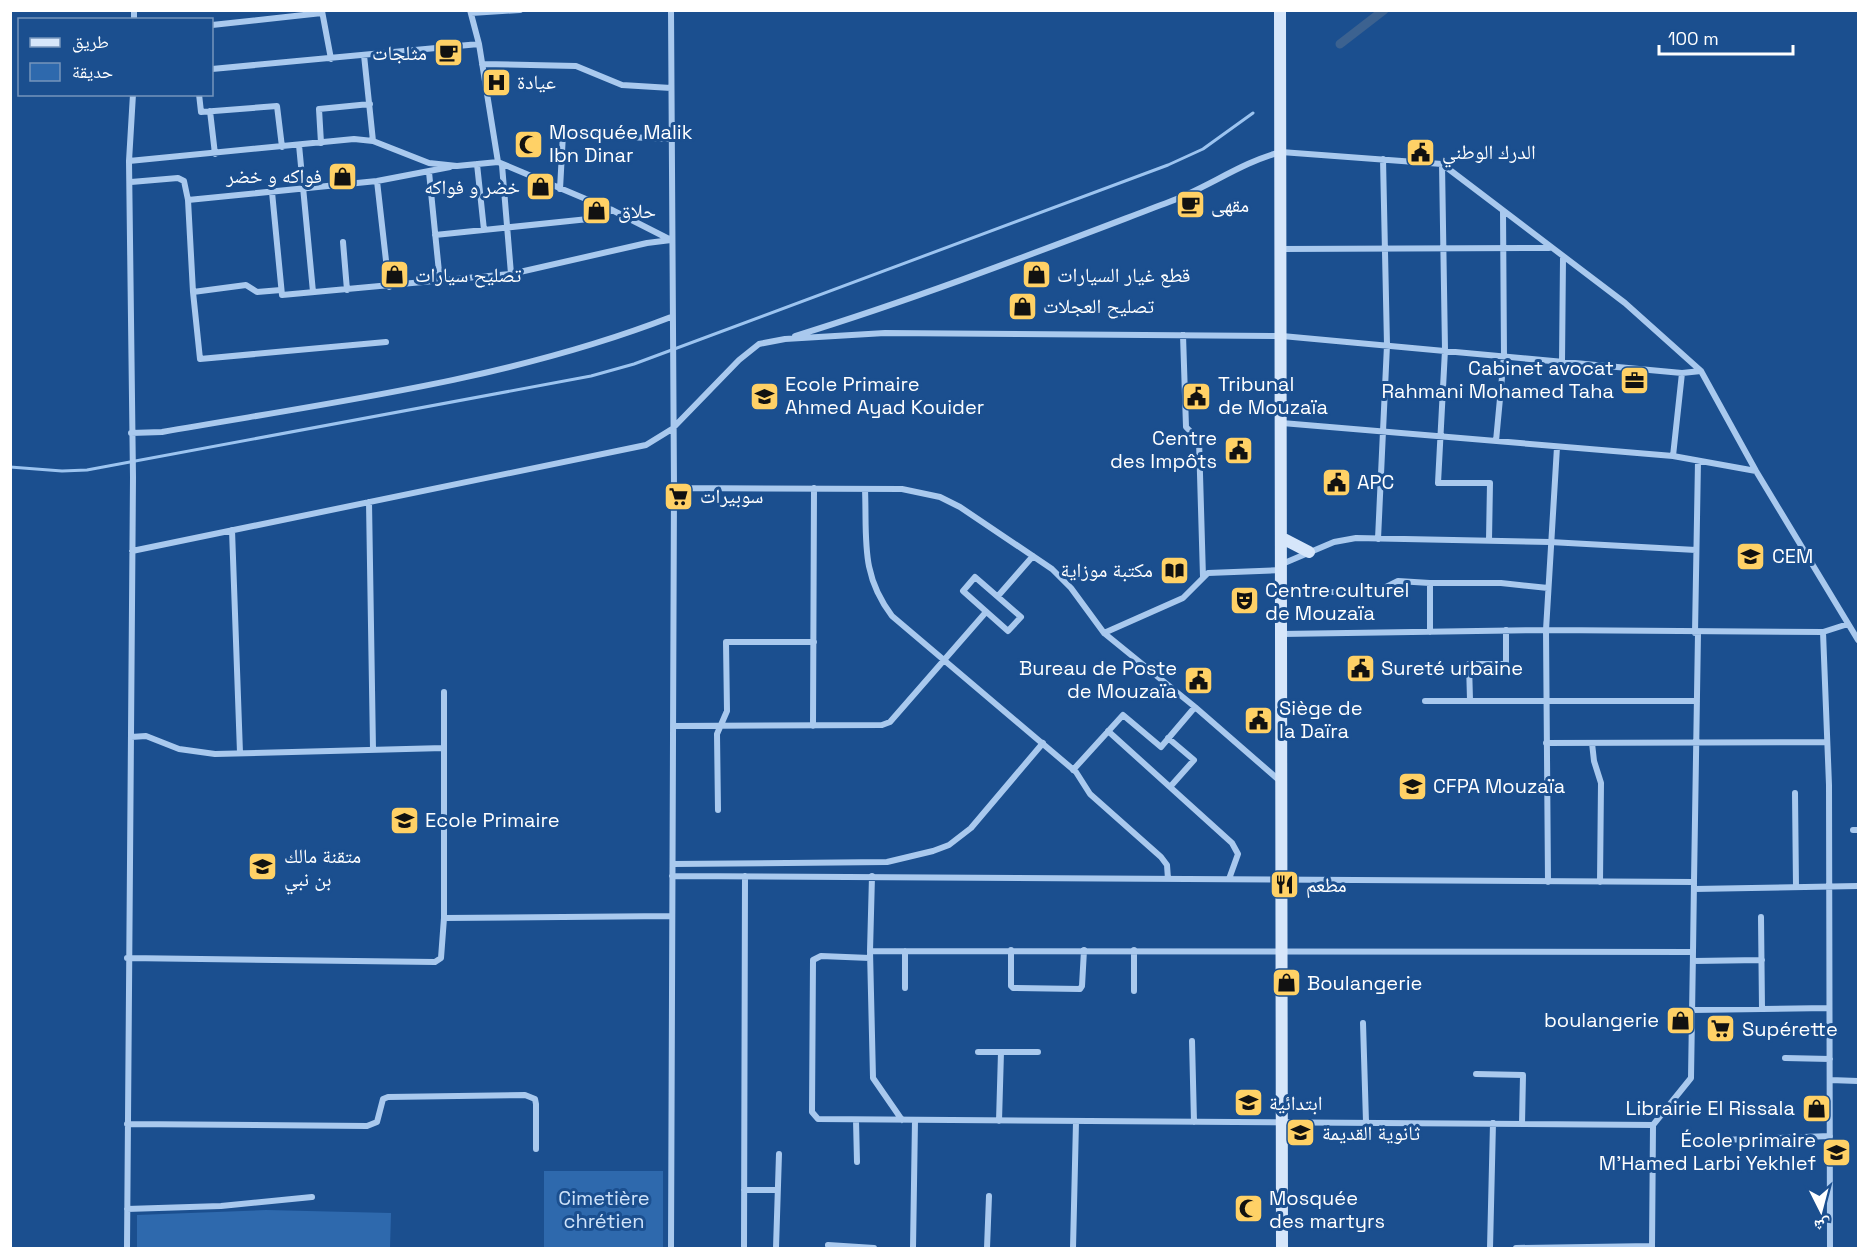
<svg xmlns="http://www.w3.org/2000/svg" width="1869" height="1259" font-family="'Space Grotesk','Noto Naskh Arabic',sans-serif">
  <rect width="100%" height="100%" fill="#1b4f8f"/>
  <path fill="#2e69ad" d="M544,1171h119v77h-119z
    M266,1210l125,3 -1,35h-253v-33z"/>
  <g fill="none" stroke-linecap="round" stroke-linejoin="round">
    <path stroke="#9cc4f0" stroke-width="3" d="M10,467l52,4 25,-1 504,-94 43,-12 534,-199 35,-16 50,-36"/>
    <path stroke="#3c6290" stroke-width="9" d="M1340,44l44,-34"/>
    <path stroke="#a9c9ee" stroke-width="6" d="M134,10v10
      M470,10l9,34 19,118
      M322,11l9,48
      M471,13l49,-3
      M212,25l110,-12
      M364,55l9,86
      M482,64l94,2 46,19 49,3
      M212,69l267,-25
      M199,94l2,18 76,-6 5,41
      M210,111l5,43
      M321,143l-2,-34 51,-5
      M299,145l14,147
      M129,161l225,-22 19,2 56,22 28,3 41,-4 114,48 59,30
      M477,164l7,66
      M1442,164l3,186 -7,133h52l-1,57
      M502,165l9,109
      M429,172l11,110
      M377,181l12,106
      M131,182l47,-4 6,3 4,19 5,92 53,-7 11,7 24,-2
      M560,189l3,-55 108,5
      M272,192l10,103 229,-21 136,-31 24,-3
      M188,200l189,-19 73,-14
      M435,235l163,-17 14,-8
      M343,242l4,48
      M1281,249l268,-1
      M193,292l7,67 186,-17
      M1183,335l3,92 13,13 4,137
      M795,336c127,-39 250,-87 374,-134 38,-14 73,-40 112,-50l161,12 183,139 76,68 55,100 102,169
      M1562,362l1,-104
      M1282,423l391,33 83,15
      M131,433l31,-1c171,-30 346,-52 509,-115
      M1496,441l8,-85 -1,-145
      M1673,456l9,-83
      M674,488l228,1 38,8 20,10 92,62 19,19 33,45 91,74 85,74
      M865,489c2,50 -5,85 27,127l184,156 14,22 71,63 6,8 1,14
      M369,502l4,247
      M232,530l8,223
      M1378,539l9,-194 -4,-186
      M132,551l514,-106 26,-16 67,-69 20,-16 26,-5 100,-6 397,3 400,37 19,-2
      M1282,564l52,-22 22,-4 194,4 146,8
      M975,577l46,40 -13,14 -45,-40z
      M1333,592l47,-2 18,-9 32,2
      M998,596l35,-40
      M1430,632v-49h71l47,5
      M1104,633l79,-35 25,-25 74,-3
      M1695,633l3,-172
      M1282,634l264,-4 277,2
      M1470,700l-1,-36h37v-34
      M1425,701h272
      M673,726l209,-1 8,-3 96,-110
      M813,726l1,-238
      M1108,731l124,112 6,11 -9,25
      M131,737l15,-1 33,13 36,5 229,-6
      M1168,738l26,22 -24,27
      M1546,743l281,-1
      M1592,743l2,18 7,22 -1,99
      M1073,770l50,-55 38,32 34,-40
      M1795,793l1,94
      M718,810l-1,-76 10,-23 -1,-69h88
      M1853,830h5
      M673,864l214,-2 46,-11 16,-6 22,-17 72,-85
      M672,876l1022,6 4,-249
      M1548,882l-2,-252 11,-183
      M1694,889l164,-3
      M1761,917l1,92
      M444,918l228,-2
      M1011,950v36l2,2 67,1 2,-3 2,-36
      M1134,950v41
      M870,951l2,-75
      M127,958l308,4 6,-4 3,-40v-226
      M870,958l-49,-2 -8,4 -1,152 6,7 835,6 -1,123
      M1693,961l69,-1
      M905,988v-37
      M1692,1010l137,-2
      M1363,1023l3,99
      M1192,1041l2,81
      M978,1052h60
      M1785,1058l45,1
      M1476,1074l47,1 -1,49
      M1830,1080l28,1
      M856,1120l1,42
      M902,1120l-29,-42 -3,-127 823,1 1,-70
      M999,1121l2,-69
      M127,1124l240,2 10,-4 6,-23 5,-2 137,-2 10,4 1,5v45
      M1653,1125l38,-47 2,-126
      M1696,1141l134,-5
      M744,1190h33
      M127,1209l94,-3 91,-9
      M828,1245l46,3
      M127,1248l6,-771 -4,-316 4,-67
      M671,1248l3,-760 -3,-478
      M744,1248l1,-372
      M776,1248l3,-94
      M913,1248l2,-128
      M987,1248l2,-52
      M1073,1248l3,-126
      M1490,1248l3,-125
      M1516,1248l136,-2
      M1830,1248l-1,-463 -6,-153 25,-8"/>
    <path stroke="#d6e6fa" stroke-width="12" d="M1280,10l2,1238
      M1282,538l27,14"/>
  </g>
  <defs>
    <symbol id="cafe-square" viewBox="-11 -11 22 22"><rect x="-9" y="-9" width="18" height="18" rx="4" fill="#ffd166" stroke="#1b4f8f"/><path d="M-5.5-4.5H6V0H3Q3 3.5 0 3.5H-2.5Q-5.5 3.5-5.5 0ZM3-3.2v2h1.7v-2ZM-6 4.5H4V6H-6Z" fill="#111"/></symbol>
    <symbol id="hospital-square" viewBox="-11 -11 22 22"><rect x="-9" y="-9" width="18" height="18" rx="4" fill="#ffd166" stroke="#1b4f8f"/><path d="M-5-5h3v3.5h4V-5h3V5h-3V1.5h-4V5h-3Z" fill="#111"/></symbol>
    <symbol id="mosque-square" viewBox="-11 -11 22 22"><rect x="-9" y="-9" width="18" height="18" rx="4" fill="#ffd166" stroke="#1b4f8f"/><path d="M3.5-4.9A6 6 0 1 0 3.5 4.9A5 5 0 1 1 3.5-4.9Z" fill="#111"/></symbol>
    <symbol id="civic-square" viewBox="-11 -11 22 22"><rect x="-9" y="-9" width="18" height="18" rx="4" fill="#ffd166" stroke="#1b4f8f"/><path d="M-.6-6.5H3V-4.5H.6V-3L4-1V1h2V6H-6V1h2V-1L-.6-3ZM-1.2 2.5V6h2.4V2.5Z" fill="#111"/></symbol>
    <symbol id="shop-square" viewBox="-11 -11 22 22"><rect x="-9" y="-9" width="18" height="18" rx="4" fill="#ffd166" stroke="#1b4f8f"/><path d="M-5-2.5h2.3a2.7 3.5 0 0 1 5.4 0H5L5.5 6h-11ZM-1.5-2.5h3a1.5 2.3 0 0 0-3 0Z" fill="#111"/></symbol>
    <symbol id="office-square" viewBox="-11 -11 22 22"><rect x="-9" y="-9" width="18" height="18" rx="4" fill="#ffd166" stroke="#1b4f8f"/><path d="M-6-3h4V-5.5h4V-3h4V5H-6ZM-1-4.5V-3h2v-1.5ZM-6 0V1H6V0Z" fill="#111"/></symbol>
    <symbol id="school-square" viewBox="-11 -11 22 22"><rect x="-9" y="-9" width="18" height="18" rx="4" fill="#ffd166" stroke="#1b4f8f"/><path d="M0-5L7-2L0 1L-7-2ZM-4 1L0 2.5L4 1V4Q0 6-4 4Z" fill="#111"/></symbol>
    <symbol id="supermarket-square" viewBox="-11 -11 22 22"><rect x="-9" y="-9" width="18" height="18" rx="4" fill="#ffd166" stroke="#1b4f8f"/><path d="M-6-5.5h2.5l.6 2H6L4.5 2H-2.5L-4.4-4H-6ZM-1.5 3.2a1.3 1.3 0 1 0 .1 0ZM3 3.2a1.3 1.3 0 1 0 .1 0Z" fill="#111"/></symbol>
    <symbol id="library-square" viewBox="-11 -11 22 22"><rect x="-9" y="-9" width="18" height="18" rx="4" fill="#ffd166" stroke="#1b4f8f"/><path d="M-6-4Q-3-5.5-.7-3.5V5Q-3 3-6 4ZM6-4Q3-5.5 .7-3.5V5Q3 3 6 4Z" fill="#111"/></symbol>
    <symbol id="theatre-square" viewBox="-11 -11 22 22"><rect x="-9" y="-9" width="18" height="18" rx="4" fill="#ffd166" stroke="#1b4f8f"/><path d="M-5-5.5Q0-4 5-5.5V0Q5 5 0 6Q-5 5-5 0ZM-3.3-2.5H-1v1.5H-3.3ZM1-2.5H3.3v1.5H1ZM-2.8 1Q0 5.5 2.8 1Z" fill="#111"/></symbol>
    <symbol id="university-square" viewBox="-11 -11 22 22"><rect x="-9" y="-9" width="18" height="18" rx="4" fill="#ffd166" stroke="#1b4f8f"/><path d="M0-5L7-2L0 1L-7-2ZM-4 1L0 2.5L4 1V4Q0 6-4 4Z" fill="#111"/></symbol>
    <symbol id="restaurant-square" viewBox="-11 -11 22 22"><rect x="-9" y="-9" width="18" height="18" rx="4" fill="#ffd166" stroke="#1b4f8f"/><path d="M-5-6h1v4h1v-4h1v4h1v-4h1v5L-1.5 .5V6h-2V.5L-5-1ZM5-6V6H3V1.5H1.5Q1.5-4 5-6Z" fill="#111"/></symbol>
  </defs>
  <g fill-rule="evenodd">
    <use href="#cafe-square" x="432" y="36" width="33" height="33"/>
    <use href="#hospital-square" x="480" y="66" width="33" height="33"/>
    <use href="#mosque-square" x="512" y="128" width="33" height="33"/>
    <use href="#civic-square" x="1404" y="136" width="33" height="33"/>
    <use href="#shop-square" x="326" y="160" width="33" height="33"/>
    <use href="#shop-square" x="524" y="170" width="33" height="33"/>
    <use href="#cafe-square" x="1174" y="188" width="33" height="33"/>
    <use href="#shop-square" x="580" y="194" width="33" height="33"/>
    <use href="#shop-square" x="378" y="258" width="33" height="33"/>
    <use href="#shop-square" x="1020" y="258" width="33" height="33"/>
    <use href="#shop-square" x="1006" y="290" width="33" height="33"/>
    <use href="#office-square" x="1618" y="364" width="33" height="33"/>
    <use href="#school-square" x="748" y="380" width="33" height="33"/>
    <use href="#civic-square" x="1180" y="380" width="33" height="33"/>
    <use href="#civic-square" x="1222" y="434" width="33" height="33"/>
    <use href="#civic-square" x="1320" y="466" width="33" height="33"/>
    <use href="#supermarket-square" x="662" y="480" width="33" height="33"/>
    <use href="#school-square" x="1734" y="540" width="33" height="33"/>
    <use href="#library-square" x="1158" y="554" width="33" height="33"/>
    <use href="#theatre-square" x="1228" y="584" width="33" height="33"/>
    <use href="#civic-square" x="1344" y="652" width="33" height="33"/>
    <use href="#civic-square" x="1182" y="664" width="33" height="33"/>
    <use href="#civic-square" x="1242" y="704" width="33" height="33"/>
    <use href="#university-square" x="1396" y="770" width="33" height="33"/>
    <use href="#school-square" x="388" y="804" width="33" height="33"/>
    <use href="#school-square" x="246" y="850" width="33" height="33"/>
    <use href="#restaurant-square" x="1268" y="868" width="33" height="33"/>
    <use href="#shop-square" x="1270" y="966" width="33" height="33"/>
    <use href="#shop-square" x="1664" y="1004" width="33" height="33"/>
    <use href="#supermarket-square" x="1704" y="1012" width="33" height="33"/>
    <use href="#school-square" x="1232" y="1086" width="33" height="33"/>
    <use href="#shop-square" x="1800" y="1092" width="33" height="33"/>
    <use href="#school-square" x="1284" y="1116" width="33" height="33"/>
    <use href="#school-square" x="1820" y="1136" width="33" height="33"/>
    <use href="#mosque-square" x="1232" y="1192" width="33" height="33"/>
  </g>
  <g text-anchor="middle" dominant-baseline="central" stroke-width="6" stroke-linejoin="round" paint-order="stroke">
    <g font-size="20" fill="#fff" stroke="#1b4f8f" text-anchor="start">
      <text x="427" y="53" text-anchor="end">مثلجات</text>
      <text x="517" y="82">عيادة</text>
      <text x="549" y="132">Mosquée Malik<tspan x="549" dy="23">Ibn Dinar</tspan></text>
      <text x="1442" y="152">الدرك الوطني</text>
      <text x="322" y="176" text-anchor="end">فواكه و خضر</text>
      <text x="520" y="187" text-anchor="end">خضر و فواكه</text>
      <text x="1211" y="205">مقهى</text>
      <text x="618" y="211">حلاق</text>
      <text x="415" y="275">تصليح سيارات</text>
      <text x="1057" y="275">قطع غيار السيارات</text>
      <text x="1043" y="306">تصليح العجلات</text>
      <text x="1614" y="368" text-anchor="end">Cabinet avocat<tspan x="1614" dy="23">Rahmani Mohamed Taha</tspan></text>
      <text x="785" y="384">Ecole Primaire<tspan x="785" dy="23">Ahmed Ayad Kouider</tspan></text>
      <text x="1218" y="384">Tribunal<tspan x="1218" dy="23">de Mouzaïa</tspan></text>
      <text x="1217" y="438" text-anchor="end">Centre<tspan x="1217" dy="23">des Impôts</tspan></text>
      <text x="1357" y="482">APC</text>
      <text x="700" y="496">سوبيرات</text>
      <text x="1772" y="556">CEM</text>
      <text x="1153" y="570" text-anchor="end">مكتبة موزاية</text>
      <text x="1265" y="590">Centre culturel<tspan x="1265" dy="23">de Mouzaïa</tspan></text>
      <text x="1177" y="668" text-anchor="end">Bureau de Poste<tspan x="1177" dy="23">de Mouzaïa</tspan></text>
      <text x="1381" y="668">Sureté urbaine</text>
      <text x="1279" y="708">Siège de<tspan x="1279" dy="23">la Daïra</tspan></text>
      <text x="1433" y="786">CFPA Mouzaïa</text>
      <text x="425" y="820">Ecole Primaire</text>
      <text x="284" y="856">متقنة مالك<tspan x="284" dy="23">بن نبي</tspan></text>
      <text x="1306" y="885">مطعم</text>
      <text x="1307" y="983">Boulangerie</text>
      <text x="1659" y="1020" text-anchor="end">boulangerie</text>
      <text x="1742" y="1029">Supérette</text>
      <text x="1269" y="1103">ابتدائية</text>
      <text x="1795" y="1108" text-anchor="end">Librairie El Rissala</text>
      <text x="1322" y="1133">ثانوية القديمة</text>
      <text x="1816" y="1140" text-anchor="end">École primaire<tspan x="1816" dy="23">M'Hamed Larbi Yekhlef</tspan></text>
      <text x="1269" y="1198">Mosquée<tspan x="1269" dy="23">des martyrs</tspan></text>
    </g>
    <g font-size="20" fill="#cfe3fa" stroke="#1b4f8f">
      <text x="604" y="1198">Cimetière<tspan x="604" dy="23">chrétien</tspan></text>
    </g>
  </g>
  <rect width="1869" height="1259" fill="none" stroke="#ffffff" stroke-width="24"/>
  <rect x="18" y="18" width="195" height="78" fill="#1b4f8f" stroke="#7695bc" stroke-width="1.5"/>
  <rect x="30" y="38" width="30" height="9" fill="#d6e6fa" stroke="#7695bc" stroke-width="1.5"/>
  <text x="72" y="48" font-size="18" fill="#ffffff">طريق</text>
  <rect x="30" y="63" width="30" height="18" fill="#2e69ad" stroke="#7695bc" stroke-width="1.5"/>
  <text x="72" y="78" font-size="18" fill="#ffffff">حديقة</text>
  <g transform="translate(1821 1211) rotate(174)" stroke="#1b4f8f" stroke-width="4.5" paint-order="stroke">
  <path d="M0-4.5L10 22L0 15L-10 22Z" fill="#ffffff"/>
  <text y="-9" font-size="16" font-weight="bold" text-anchor="middle" fill="#ffffff">ش</text>
  </g>
  <path d="M1659 45v9h134v-9" fill="none" stroke="#ffffff" stroke-width="3"/>
  <text x="1668" y="45" font-size="18" fill="#ffffff" stroke="#1b4f8f" stroke-width="4.5" paint-order="stroke">100 m</text>
</svg>
